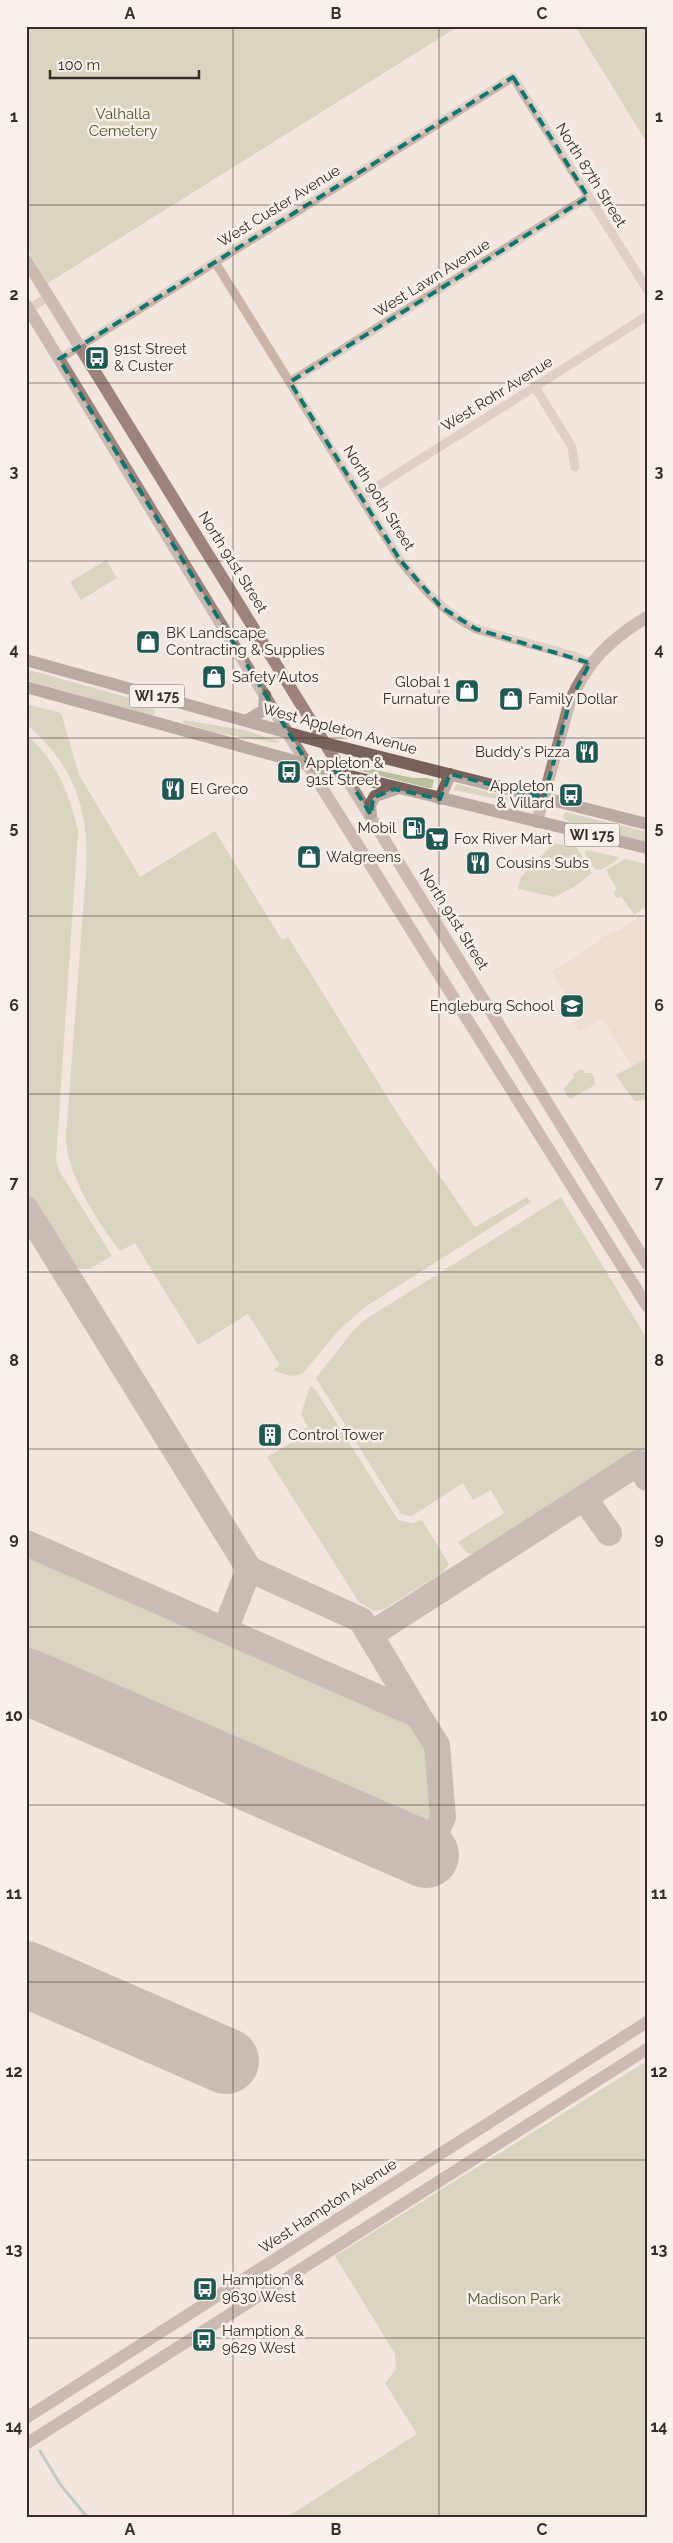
<svg xmlns="http://www.w3.org/2000/svg" width="673" height="2543" font-family="Raleway,sans-serif">
  <rect width="100%" height="100%" fill="#f2e6de"/>
  <path fill="#bac09e" d="M26,26h433l-411,257 -22,-36z
    M575,26h72v117z
    M106,560l11,18 -36,22 -11,-18z
    M26,669l114,32 11,4 4,6 -1,4h-6l-122,-35z
    M26,704l35,9 18,62 61,102 75,-46 67,109 6,-3 118,190 69,100 52,-30 4,5 -166,105 -26,23 -36,43c-11,6 -19,1 -30,-3l7,-5 -32,-51 -50,31 -63,-102 -15,8c-22,-28 -54,-78 -54,-114l20,-265c4,-61 -12,-108 -60,-148z
    M184,720l60,10 35,11 -1,2 -61,-10 -34,-10z
    M26,734c30,26 43,59 52,97l-22,329 4,12 52,84 -23,13h-9l-15,-11 -39,-63z
    M358,766l55,12h14l7,2 -2,8h-4l-71,-18z
    M456,784l65,16v4l-67,-14z
    M565,812l82,20v10l-75,-18 -9,-6z
    M554,843l23,5 15,25 -18,14 -19,10 -37,-8 3,-12z
    M586,850l32,7 -2,4 -15,9 -6,-1 -10,-15z
    M625,859l22,5v43l-13,7 -13,-18 -4,2 -4,-6 4,-2 -11,-20z
    M647,1058v42l-13,1 -18,-26z
    M582,1069l3,4h6l3,3 1,9 -23,13 -5,-1 -3,-9 10,-11 -1,-3z
    M561,1197l86,142v117l-5,-6 -169,104 -6,-1 -9,-11 46,-29 -13,-23 -18,10 -10,-17 -51,33 -11,-2 -85,-136 36,-46 14,-13z
    M310,1386l5,3 83,131 15,3 9,-3 27,44 -6,8 -59,37 -10,2 -15,-9 -92,-145 25,-15 2,-7 14,-8 -7,-13z
    M26,1553l374,163c10,7 18,14 24,25 6,13 12,70 3,82 -3,5 -7,5 -13,6l-388,-169z
    M647,2061v456h-360l130,-83 -32,-51 11,-14 -1,-15 -60,-98z"/>
  <path fill="#e9d5c6" d="M641,916l6,9v133l-15,8 -30,-48 -23,14 -6,-9 9,-6 -31,-46 28,-16 25,-19 17,-7z"/>
  <g fill="none" stroke-linecap="round" stroke-linejoin="round">
    <path stroke="#7eaea9" stroke-width="3" d="M40,2451l20,33 27,33"/>
    <path stroke="#948984" stroke-width="26" d="M26,1209l223,360 112,51 57,95
      M584,1498l25,35
      M26,1543l392,172 19,30 6,72 -17,38
      M225,1630l24,-61
      M370,1635l268,-172 9,15"/>
    <path stroke="#948984" stroke-width="66" d="M26,1681l400,174
      M26,1974l200,87"/>
    <path stroke="#cab4aa" stroke-width="9" d="M215,262l185,298c22,28 44,53 76,69l98,27 16,7
      M26,311l22,-14
      M59,359l454,-282 134,212
      M290,382l298,-185
      M535,387l37,60 3,20
      M362,496l285,-180"/>
    <path stroke="#9d837b" stroke-width="12" d="M26,260l621,1004
      M26,305l261,427 360,574
      M537,822l33,-121c18,-40 39,-61 77,-84
      M26,2418l621,-396
      M26,2444l621,-395"/>
    <path stroke="#79615b" stroke-width="12" d="M26,660l299,83 322,81
      M26,687l320,88 301,73
      M246,721l18,-11 1,-15
      M440,799l10,-25
      M371,815l-1,-10 5,-9 21,-7"/>
  </g>
  <path d="M0 0H673V2543H0ZM513,77l75,120 -298,185 110,178 41,47 35,22 114,34 -20,38 -26,97 -94,-24 -10,25 -46,-10 -21,9 -2,17 -25,-40 -38,-11 -249,-405z" fill="#f2e6de" fill-opacity=".55" fill-rule="evenodd"/>
  <path fill="none" stroke="#0f766e" stroke-width="4" stroke-dasharray="10 6" stroke-linejoin="round" d="M513,77l75,120 -298,185 110,178 41,47 35,22 114,34 -20,38 -26,97 -94,-24 -10,25 -46,-10 -21,9 -2,17 -25,-40 -38,-11 -249,-405z"/>
  <path fill="none" stroke="#372c29" stroke-width="1" stroke-opacity="0.55" d="M233,26v2491M439,26v2491M26,205h621M26,383h621M26,561h621M26,738h621M26,916h621M26,1094h621M26,1272h621M26,1449h621M26,1627h621M26,1805h621M26,1982h621M26,2160h621M26,2338h621"/>
  <defs>
    <symbol id="bus-square" viewBox="-11 -11 22 22"><rect x="-9" y="-9" width="18" height="18" rx="4" fill="#205854" stroke="#f9f0ea"/><path d="M-5-6H5V4H4V6H2V4H-2V6H-4V4H-5ZM-3.5-4V0h7V-4ZM-3.5 1.2v1.5H-2V1.2ZM2 1.2v1.5H3.5V1.2Z" fill="#fff"/></symbol>
    <symbol id="shop-square" viewBox="-11 -11 22 22"><rect x="-9" y="-9" width="18" height="18" rx="4" fill="#205854" stroke="#f9f0ea"/><path d="M-5-2.5h2.3a2.7 3.5 0 0 1 5.4 0H5L5.5 6h-11ZM-1.5-2.5h3a1.5 2.3 0 0 0-3 0Z" fill="#fff"/></symbol>
    <symbol id="restaurant-square" viewBox="-11 -11 22 22"><rect x="-9" y="-9" width="18" height="18" rx="4" fill="#205854" stroke="#f9f0ea"/><path d="M-5-6h1v4h1v-4h1v4h1v-4h1v5L-1.5 .5V6h-2V.5L-5-1ZM5-6V6H3V1.5H1.5Q1.5-4 5-6Z" fill="#fff"/></symbol>
    <symbol id="fuel-square" viewBox="-11 -11 22 22"><rect x="-9" y="-9" width="18" height="18" rx="4" fill="#205854" stroke="#f9f0ea"/><path d="M-5.5-6h7V0h2V4h1.3V-2.5L3-4.5l.8-.8L6-3V5H2.5V1h-1V6h-7ZM-4.2-4.7v3.2H.2V-4.7Z" fill="#fff"/></symbol>
    <symbol id="supermarket-square" viewBox="-11 -11 22 22"><rect x="-9" y="-9" width="18" height="18" rx="4" fill="#205854" stroke="#f9f0ea"/><path d="M-6-5.5h2.5l.6 2H6L4.5 2H-2.5L-4.4-4H-6ZM-1.5 3.2a1.3 1.3 0 1 0 .1 0ZM3 3.2a1.3 1.3 0 1 0 .1 0Z" fill="#fff"/></symbol>
    <symbol id="school-square" viewBox="-11 -11 22 22"><rect x="-9" y="-9" width="18" height="18" rx="4" fill="#205854" stroke="#f9f0ea"/><path d="M0-5L7-2L0 1L-7-2ZM-4 1L0 2.5L4 1V4Q0 6-4 4Z" fill="#fff"/></symbol>
    <symbol id="building-square" viewBox="-11 -11 22 22"><rect x="-9" y="-9" width="18" height="18" rx="4" fill="#205854" stroke="#f9f0ea"/><path d="M-4-6H4V6H1V3H-1V6H-4ZM-2.5-4.3h1.7v1.8h-1.7ZM.8-4.3h1.7v1.8H.8ZM-2.5-1h1.7V.8h-1.7ZM.8-1h1.7V.8H.8Z" fill="#fff"/></symbol>
  </defs>
  <g fill-rule="evenodd">
    <use href="#bus-square" x="83" y="344" width="28" height="28"/>
    <use href="#shop-square" x="134" y="628" width="28" height="28"/>
    <use href="#shop-square" x="200" y="663" width="28" height="28"/>
    <use href="#shop-square" x="453" y="677" width="28" height="28"/>
    <use href="#shop-square" x="497" y="685" width="28" height="28"/>
    <use href="#restaurant-square" x="573" y="738" width="28" height="28"/>
    <use href="#bus-square" x="275" y="758" width="28" height="28"/>
    <use href="#restaurant-square" x="159" y="775" width="28" height="28"/>
    <use href="#bus-square" x="557" y="781" width="28" height="28"/>
    <use href="#fuel-square" x="400" y="814" width="28" height="28"/>
    <use href="#supermarket-square" x="423" y="825" width="28" height="28"/>
    <use href="#shop-square" x="295" y="843" width="28" height="28"/>
    <use href="#restaurant-square" x="464" y="849" width="28" height="28"/>
    <use href="#school-square" x="558" y="992" width="28" height="28"/>
    <use href="#building-square" x="256" y="1421" width="28" height="28"/>
    <use href="#bus-square" x="191" y="2275" width="28" height="28"/>
    <use href="#bus-square" x="190" y="2326" width="28" height="28"/>
  </g>
  <g text-anchor="middle" dominant-baseline="central" stroke-width="5" stroke-linejoin="round" paint-order="stroke">
    <g fill="#f9f0ea" stroke="#716763" stroke-width="1">
      <rect x="129.5" y="684.5" width="55" height="23" rx="4"/>
      <rect x="564.5" y="823.5" width="55" height="23" rx="4"/>
    </g>
    <g font-size="14" font-weight="bold" fill="#372c29">
      <text x="157" y="696">WI 175</text>
      <text x="592" y="835">WI 175</text>
    </g>
    <g font-size="15" fill="#4c552e" stroke="#f9f0ea">
      <text x="123" y="114">Valhalla<tspan x="123" dy="17">Cemetery</tspan></text>
      <text x="514" y="2299">Madison Park</text>
    </g>
    <g font-size="15" fill="#372c29" stroke="#f9f0ea">
      <text transform="translate(591 175) rotate(58)">North 87th Street</text>
      <text transform="translate(279 206) rotate(-32)">West Custer Avenue</text>
      <text transform="translate(432 278) rotate(-32)">West Lawn Avenue</text>
      <text transform="translate(497 394) rotate(-32)">West Rohr Avenue</text>
      <text transform="translate(379 498) rotate(58)">North 90th Street</text>
      <text transform="translate(233 562) rotate(58)">North 91st Street</text>
      <text transform="translate(340 729) rotate(15)">West Appleton Avenue</text>
      <text transform="translate(454 919) rotate(58)">North 91st Street</text>
      <text transform="translate(328 2206) rotate(-33)">West Hampton Avenue</text>
    </g>
    <g font-size="15" fill="#372c29" stroke="#f9f0ea" text-anchor="start">
      <text x="114" y="349">91st Street<tspan x="114" dy="17">&amp; Custer</tspan></text>
      <text x="166" y="633">BK Landscape<tspan x="166" dy="17">Contracting &amp; Supplies</tspan></text>
      <text x="232" y="677">Safety Autos</text>
      <text x="450" y="682" text-anchor="end">Global 1<tspan x="450" dy="17">Furnature</tspan></text>
      <text x="528" y="699">Family Dollar</text>
      <text x="570" y="752" text-anchor="end">Buddy's Pizza</text>
      <text x="306" y="763">Appleton &amp;<tspan x="306" dy="17">91st Street</tspan></text>
      <text x="554" y="786" text-anchor="end">Appleton<tspan x="554" dy="17">&amp; Villard</tspan></text>
      <text x="190" y="789">El Greco</text>
      <text x="396" y="828" text-anchor="end">Mobil</text>
      <text x="454" y="839">Fox River Mart</text>
      <text x="326" y="857">Walgreens</text>
      <text x="496" y="863">Cousins Subs</text>
      <text x="554" y="1006" text-anchor="end">Engleburg School</text>
      <text x="288" y="1435">Control Tower</text>
      <text x="222" y="2280">Hamption &amp;<tspan x="222" dy="17">9630 West</tspan></text>
      <text x="222" y="2331">Hamption &amp;<tspan x="222" dy="17">9629 West</tspan></text>
    </g>
  </g>
  <rect width="673" height="2543" fill="none" stroke="#f9f0ea" stroke-width="55"/>
  <path d="M50 70v8h149v-8" fill="none" stroke="#372c29" stroke-width="2.5"/>
  <text x="58" y="70" font-size="15" fill="#372c29" stroke="#f9f0ea" stroke-width="4" paint-order="stroke">100 m</text>
  <rect x="28" y="28" width="618" height="2488" fill="none" stroke="#372c29" stroke-width="2"/>
  <g font-size="16" text-anchor="middle" font-weight="bold" fill="#372c29">
    <text x="130" y="19">A</text>
    <text x="336" y="19">B</text>
    <text x="542" y="19">C</text>
    <text x="14" y="122">1</text>
    <text x="659" y="122">1</text>
    <text x="14" y="300">2</text>
    <text x="659" y="300">2</text>
    <text x="14" y="477">3</text>
    <text x="659" y="477">3</text>
    <text x="14" y="655">4</text>
    <text x="659" y="655">4</text>
    <text x="14" y="833">5</text>
    <text x="659" y="833">5</text>
    <text x="14" y="1011">6</text>
    <text x="659" y="1011">6</text>
    <text x="14" y="1188">7</text>
    <text x="659" y="1188">7</text>
    <text x="14" y="1366">8</text>
    <text x="659" y="1366">8</text>
    <text x="14" y="1544">9</text>
    <text x="659" y="1544">9</text>
    <text x="14" y="1721">10</text>
    <text x="659" y="1721">10</text>
    <text x="14" y="1899">11</text>
    <text x="659" y="1899">11</text>
    <text x="14" y="2077">12</text>
    <text x="659" y="2077">12</text>
    <text x="14" y="2255">13</text>
    <text x="659" y="2255">13</text>
    <text x="14" y="2432">14</text>
    <text x="659" y="2432">14</text>
    <text x="130" y="2535">A</text>
    <text x="336" y="2535">B</text>
    <text x="542" y="2535">C</text>
  </g>
</svg>
